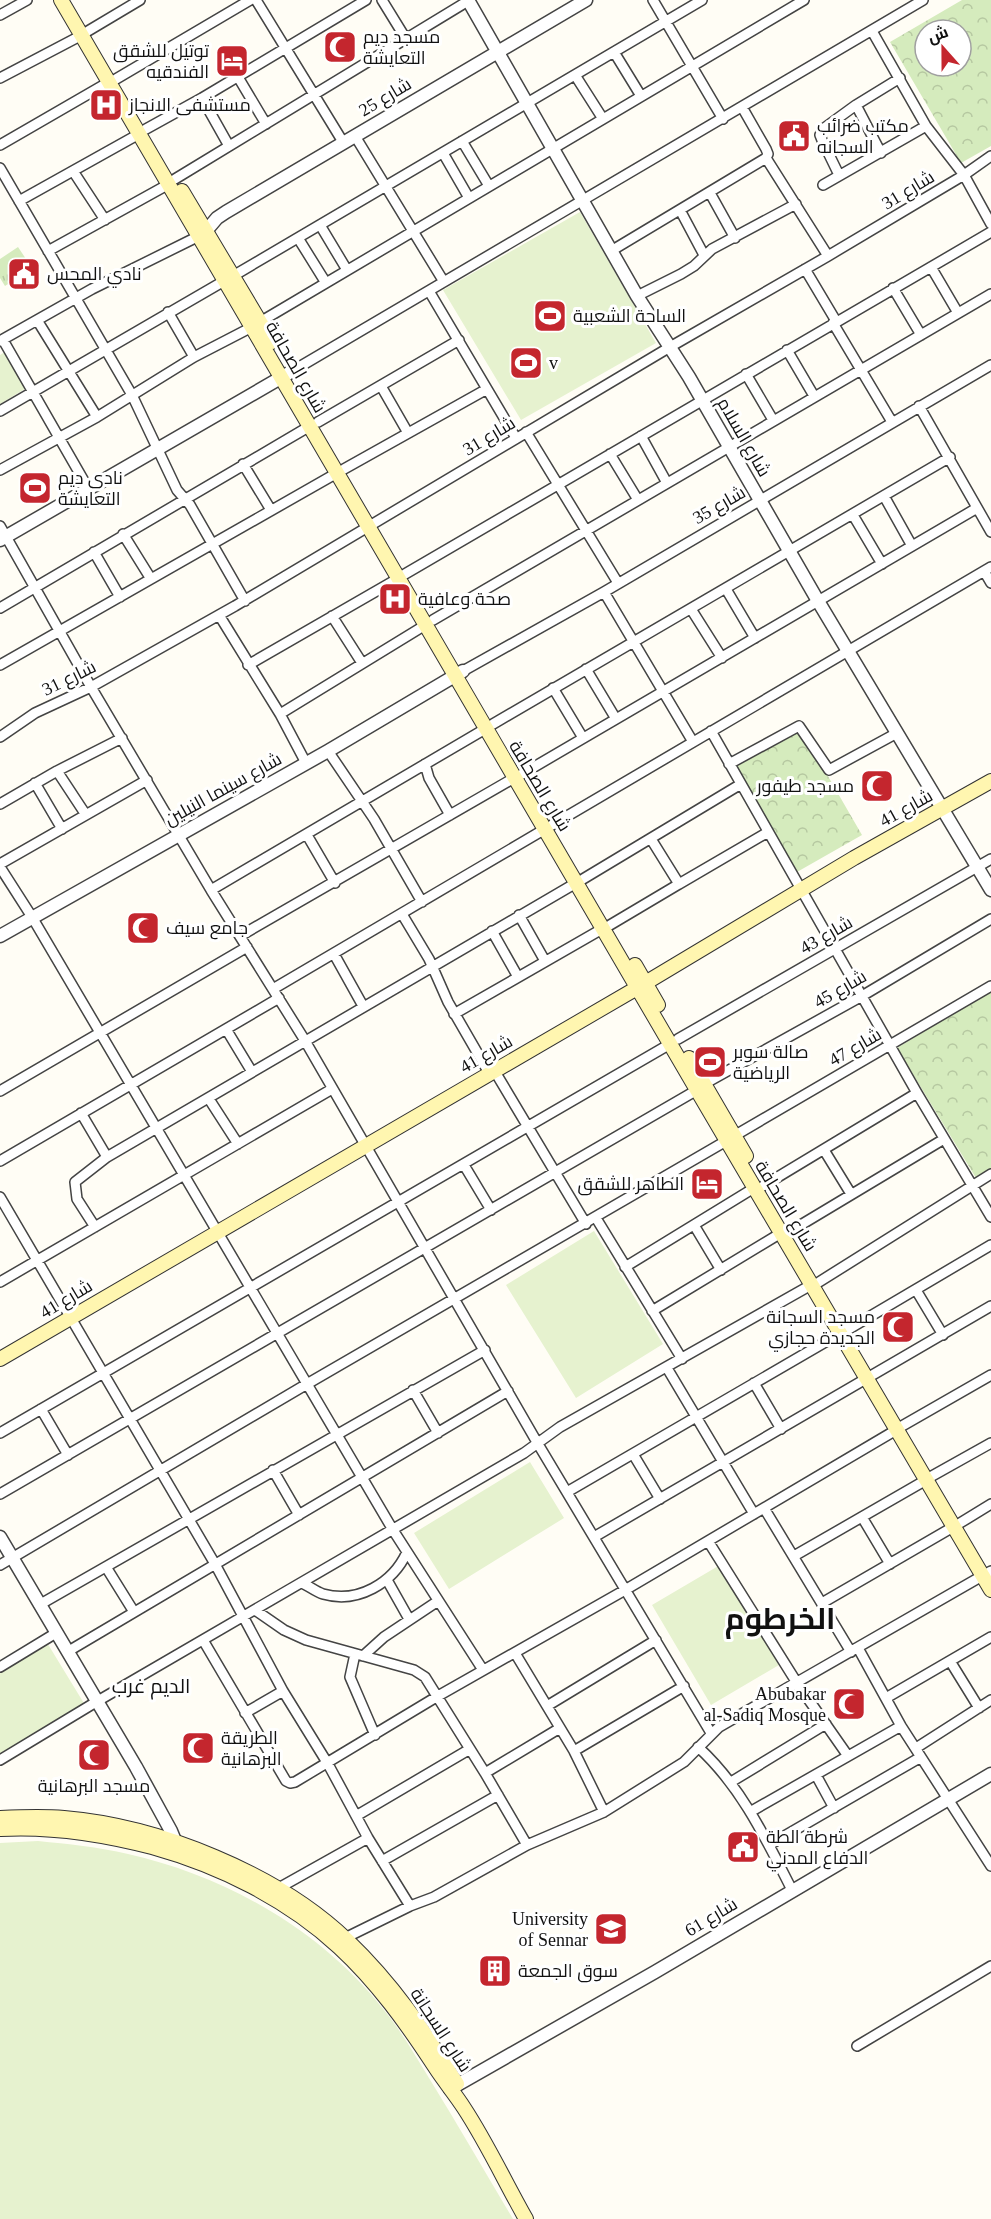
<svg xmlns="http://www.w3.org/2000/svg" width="991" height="2219" font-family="'Times New Roman',Cairo,serif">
  <defs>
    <pattern id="grass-tufts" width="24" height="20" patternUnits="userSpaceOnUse" patternTransform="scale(1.5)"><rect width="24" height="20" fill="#d5ebbd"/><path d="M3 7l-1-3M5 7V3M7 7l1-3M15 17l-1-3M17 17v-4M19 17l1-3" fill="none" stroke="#b6c8a1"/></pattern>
    <pattern id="park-crowns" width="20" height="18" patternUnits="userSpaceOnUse" patternTransform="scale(1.5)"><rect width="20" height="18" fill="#d5ebbd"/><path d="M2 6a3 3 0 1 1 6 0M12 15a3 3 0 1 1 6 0" fill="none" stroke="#b6c8a1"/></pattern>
  </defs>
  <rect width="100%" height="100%" fill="#fffdf5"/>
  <path fill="url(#grass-tufts)" d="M18,247l14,21 -27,18 -5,-8v-19z"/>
  <path fill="url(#park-crowns)" fill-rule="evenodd" d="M962,0h29v146l-30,17 -71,-121zM925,30h36v36h-36z
    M799,726l63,109 -65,37 -62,-108z
    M991,991v178l-15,9 -79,-130z"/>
  <path fill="#e6f2cf" d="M580,212l76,131 -135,77 -78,-130z
    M8,350l20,37 -28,17v-49z
    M594,1231l69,113 -87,54 -70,-113z
    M530,1462l34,56 -115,71 -35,-56z
    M720,1565l59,100 -68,40 -59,-100z
    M46,1641l39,64 -85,52v-88z
    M38,1841c30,3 60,6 90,13 98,22 193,76 256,156 17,21 31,45 45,68 29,47 56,94 84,141h-513v-376z"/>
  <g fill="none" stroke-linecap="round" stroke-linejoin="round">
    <defs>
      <path id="minor" d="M256,0l87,142
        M382,0l24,39
        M653,0l70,119
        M0,15l27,-15
        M88,31l52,-31
        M872,31l54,95 38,49 27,49
        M614,52l27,44
        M575,75l28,44
        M238,77l28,47
        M0,78l82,-43
        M116,79l134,-79
        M202,98l27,48
        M856,105l25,48
        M146,129l56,-31 164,-98
        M355,136l89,146
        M462,141l27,45
        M0,145l109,-63
        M443,153l26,45
        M766,158l62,98
        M0,168l132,227 45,95 13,15 55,96
        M73,171l32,49
        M839,175l-17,-35 -2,-5 3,-6 33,-24 44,-27
        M175,179l293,-178
        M823,185l103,-59
        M710,193l25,45
        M19,201l120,-67
        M680,210l24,45
        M320,225l27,45
        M298,238l28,45
        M48,251l121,-67
        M611,251l155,-93 2,-4 -2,-5 -24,-42
        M931,267l27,46
        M805,269l31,52
        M233,276l469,-276
        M893,288l28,47
        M429,291l87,147
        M637,296l44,-22 13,-8 18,-17 84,-45
        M168,312l26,45
        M37,320l60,97
        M260,322l544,-322
        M833,323l59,99
        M3,340l85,148
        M0,341l92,-52 105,-52
        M787,350l27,46
        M289,373l634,-373
        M746,374l27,46
        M381,386l27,47
        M919,406l72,126
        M0,411l224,-130
        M318,422l141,-82
        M526,432l92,151
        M641,436l26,47
        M610,454l28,46
        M243,464l28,46
        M344,469l143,-80
        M0,470l97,-53 97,-60 58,-30
        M884,496l28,50
        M853,515l29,49
        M0,526l91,161 120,203 93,149 234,405 173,289
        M123,534l28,45
        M94,552l26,45
        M984,571l7,12
        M405,574l586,-342
        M726,589l29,49
        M604,592l89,150
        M0,608l310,-182
        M691,609l31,49
        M219,615l61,99 26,49
        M332,616l30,47
        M433,620l558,-326
        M0,665l337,-192
        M248,665l151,-87
        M586,669l30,50
        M463,671l141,-79 387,-227
        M553,688l30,50
        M280,714l147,-90
        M493,724l457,-267
        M711,731l206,362 74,124
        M0,737l35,-24 56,-26 144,-81 435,-259 158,-91 136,-81 27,-19
        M328,751l46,68 48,83
        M425,764l4,14 21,37
        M729,764l70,-38 30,44 68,-37
        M57,771l29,44
        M522,774l455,-266
        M35,783l27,46
        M0,804l57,-33 65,-33
        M552,825l439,-258
        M307,835l28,48
        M0,864l147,-84
        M0,867l32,50 361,613 90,140
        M583,879l158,-95
        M679,884l89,-52
        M211,890l274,-161
        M402,914l27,45 19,43 41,71
        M519,915l26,46
        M610,925l69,-41 -28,-45
        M492,931l26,46
        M240,936l274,-158
        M334,954l29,52
        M273,989l272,-160
        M454,1014l148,-85
        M226,1029l26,43
        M678,1039l313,-180
        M494,1070l92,154
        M704,1084l158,-88 129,-77
        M0,1091l247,-144
        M209,1099l29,45
        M81,1113l26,44
        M734,1136l257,-150
        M824,1150l27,44
        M0,1161l279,-163
        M464,1165l27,45
        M763,1186l154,-93
        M0,1197l215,367 68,127 45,73 40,74 42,68
        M596,1218l86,141
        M694,1225l27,45
        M95,1227l-18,-28 -2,-17 32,-25 469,-274
        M789,1232l155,-93
        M625,1267l129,-79
        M0,1282l332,-193
        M819,1282l172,-108
        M916,1290l27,45
        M652,1311l129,-78
        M847,1330l144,-85
        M667,1368l87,146
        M754,1383l27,46
        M413,1390l25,43
        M41,1409l27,46
        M902,1426l89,-51
        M0,1433l670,-389
        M633,1454l27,45
        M273,1470l26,45
        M932,1476l59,-33
        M567,1492l272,-158
        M0,1494l697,-404
        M764,1508l87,144
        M862,1517l28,47
        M960,1523l31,-19
        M594,1537l397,-231
        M708,1541l89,142 51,73
        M794,1556l132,-76
        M0,1565l307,-181 419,-243
        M106,1567l28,45
        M989,1572l2,-1
        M387,1580l22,39
        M302,1583c7,3 14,9 21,11 35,10 70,-11 84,-42
        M822,1603l131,-76
        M39,1605l446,-255
        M255,1610l29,20 22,10 108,30 11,7 60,96 42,72
        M203,1640l83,141 4,2 5,-1 143,-86 187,-106 271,-160
        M858,1648l43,78 90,140
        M67,1652l441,-261
        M515,1653l59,98 30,61
        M355,1654l-5,23 25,58
        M363,1656l21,-19 54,-36
        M950,1661l29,47
        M0,1667l56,-34
        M886,1698l105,-61
        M547,1706l109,-66
        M245,1713l38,-22
        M698,1747c43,39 68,92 94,143
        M916,1748l75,-48
        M574,1751l110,-65
        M0,1760l96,-58 428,-249 36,-26 251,-142
        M485,1773l75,-45
        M816,1775l18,33
        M731,1782l95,-58
        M750,1812l151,-86
        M356,1816l114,-67
        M769,1845l152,-88
        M382,1861l116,-66
        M277,1889l91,-51
        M345,1938l65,-32 24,-9 93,-52 77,-33 80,-50 35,-35 263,-151
        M857,2046l134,-80"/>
      <path id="tertiary" d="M468,0l169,296 52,81 129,224 173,289
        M206,231l11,-13 9,-6 360,-212
        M0,540l289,-167
        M0,936l328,-185 135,-80
        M0,1537l136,230 35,64 7,17
        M450,2089l205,-117 336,-198"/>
      <path id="secondary" d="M61,0l636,1090 294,500
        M182,191l90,151
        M635,965l23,40
        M689,1058l57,98
        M0,1359l637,-371 217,-130 137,-77
        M0,1818c21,-1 42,-2 64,0 95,8 213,55 283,122 46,44 77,90 110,144
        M0,1829c52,-3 102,5 152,18 68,19 135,52 187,100 38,35 68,77 96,120 9,14 20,27 29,41 23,35 41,74 62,111"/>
    </defs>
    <use href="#minor" stroke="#444" stroke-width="12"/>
    <use href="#tertiary" stroke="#444" stroke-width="15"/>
    <use href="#secondary" stroke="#333" stroke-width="16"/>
    <use href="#minor" stroke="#fff" stroke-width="9"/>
    <use href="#tertiary" stroke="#fff" stroke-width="12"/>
    <use href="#secondary" stroke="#fff6b0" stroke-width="14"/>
  </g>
  <defs>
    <symbol id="mosque-square" viewBox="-11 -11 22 22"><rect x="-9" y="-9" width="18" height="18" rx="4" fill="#c4262e" stroke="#fff"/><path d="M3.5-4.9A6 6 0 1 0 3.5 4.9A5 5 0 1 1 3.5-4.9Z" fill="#fff"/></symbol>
    <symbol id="hotel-square" viewBox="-11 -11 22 22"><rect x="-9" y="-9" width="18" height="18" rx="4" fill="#c4262e" stroke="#fff"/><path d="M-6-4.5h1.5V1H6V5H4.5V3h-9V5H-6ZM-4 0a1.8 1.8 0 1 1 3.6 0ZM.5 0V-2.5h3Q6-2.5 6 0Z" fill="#fff"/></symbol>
    <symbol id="hospital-square" viewBox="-11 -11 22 22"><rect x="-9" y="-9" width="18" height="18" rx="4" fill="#c4262e" stroke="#fff"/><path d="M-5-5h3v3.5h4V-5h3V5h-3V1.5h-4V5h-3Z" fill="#fff"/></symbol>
    <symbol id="civic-square" viewBox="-11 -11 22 22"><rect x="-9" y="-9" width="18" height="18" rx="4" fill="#c4262e" stroke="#fff"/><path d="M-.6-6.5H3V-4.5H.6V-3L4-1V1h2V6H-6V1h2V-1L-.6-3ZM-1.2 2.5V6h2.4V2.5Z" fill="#fff"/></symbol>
    <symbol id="stadium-square" viewBox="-11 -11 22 22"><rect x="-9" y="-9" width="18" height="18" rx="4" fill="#c4262e" stroke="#fff"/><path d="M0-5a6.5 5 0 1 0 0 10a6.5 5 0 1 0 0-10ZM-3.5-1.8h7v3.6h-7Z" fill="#fff"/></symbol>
    <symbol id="school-square" viewBox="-11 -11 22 22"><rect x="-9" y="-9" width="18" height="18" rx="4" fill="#c4262e" stroke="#fff"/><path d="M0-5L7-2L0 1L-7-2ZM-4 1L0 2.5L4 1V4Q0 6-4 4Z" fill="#fff"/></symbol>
    <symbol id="building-square" viewBox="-11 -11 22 22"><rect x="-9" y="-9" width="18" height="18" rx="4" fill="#c4262e" stroke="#fff"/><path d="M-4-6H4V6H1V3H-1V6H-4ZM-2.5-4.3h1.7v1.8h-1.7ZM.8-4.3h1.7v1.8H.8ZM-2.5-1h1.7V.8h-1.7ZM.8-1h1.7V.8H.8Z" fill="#fff"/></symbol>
  </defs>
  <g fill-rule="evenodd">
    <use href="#mosque-square" x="321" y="28" width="38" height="38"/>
    <use href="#hotel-square" x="213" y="42" width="38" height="38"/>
    <use href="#hospital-square" x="87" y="86" width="38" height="38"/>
    <use href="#civic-square" x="775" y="117" width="38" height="38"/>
    <use href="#civic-square" x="5" y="255" width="38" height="38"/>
    <use href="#stadium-square" x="531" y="297" width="38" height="38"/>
    <use href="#stadium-square" x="507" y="344" width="38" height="38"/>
    <use href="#stadium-square" x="16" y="469" width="38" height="38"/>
    <use href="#hospital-square" x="376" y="580" width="38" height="38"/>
    <use href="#mosque-square" x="858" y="767" width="38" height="38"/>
    <use href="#mosque-square" x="124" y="909" width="38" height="38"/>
    <use href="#stadium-square" x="691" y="1043" width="38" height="38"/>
    <use href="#hotel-square" x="688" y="1165" width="38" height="38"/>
    <use href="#mosque-square" x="879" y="1308" width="38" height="38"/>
    <use href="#mosque-square" x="830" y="1685" width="38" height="38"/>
    <use href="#mosque-square" x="179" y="1729" width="38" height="38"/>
    <use href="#mosque-square" x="75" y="1736" width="38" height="38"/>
    <use href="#civic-square" x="724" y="1828" width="38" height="38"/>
    <use href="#school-square" x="592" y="1910" width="38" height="38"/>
    <use href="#building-square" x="476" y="1952" width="38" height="38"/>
  </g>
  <g text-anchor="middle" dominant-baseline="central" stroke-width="6" stroke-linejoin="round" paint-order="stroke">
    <g font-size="18" fill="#111" stroke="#fff" text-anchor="start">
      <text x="363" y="37">مسجد ديم<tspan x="363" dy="21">التعايشة</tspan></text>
      <text x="209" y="51" text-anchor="end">توتيل للشقق<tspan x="209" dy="21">الفندقيه</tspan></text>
      <text x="129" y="105">مستشفى الانجاز</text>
      <text x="817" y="126">مكتب ضرائب<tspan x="817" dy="21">السجانه</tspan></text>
      <text x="47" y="274">نادي المحس</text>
      <text x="573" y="316">الساحة الشعبية</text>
      <text x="549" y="363">v</text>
      <text x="58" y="478">نادى ديم<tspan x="58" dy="21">التعايشة</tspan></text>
      <text x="418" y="599">صحة وعافية</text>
      <text x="854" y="786" text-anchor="end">مسجد طيفور</text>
      <text x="166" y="928">جامع سيف</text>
      <text x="733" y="1052">صالة سوبر<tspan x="733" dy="21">الرياضية</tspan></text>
      <text x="684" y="1184" text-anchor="end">الطاهر للشقق</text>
      <text x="875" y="1317" text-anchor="end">مسجد السجانة<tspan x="875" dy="21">الجديدة حجازي</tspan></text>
      <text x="826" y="1694" text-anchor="end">Abubakar<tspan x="826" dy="21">al-Sadiq Mosque</tspan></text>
      <text x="221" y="1738">الطريقة<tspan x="221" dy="21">البرهانية</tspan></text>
      <text x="94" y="1786" text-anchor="middle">مسجد البرهانية</text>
      <text x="766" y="1837">شرطة الطة<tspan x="766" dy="21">الدفاع المدني</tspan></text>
      <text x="588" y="1919" text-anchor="end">University<tspan x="588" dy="21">of Sennar</tspan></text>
      <text x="518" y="1971">سوق الجمعة</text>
    </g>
    <g font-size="18" fill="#111" stroke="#fff">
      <text transform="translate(385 97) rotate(-31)">شارع 25</text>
      <text transform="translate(908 190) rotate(-31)">شارع 31</text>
      <text transform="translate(296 367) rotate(60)">شارع الصحافة</text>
      <text transform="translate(489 436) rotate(-31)">شارع 31</text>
      <text transform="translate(744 437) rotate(60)">شارع السلام</text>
      <text transform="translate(719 505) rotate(-30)">شارع 35</text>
      <text transform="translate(69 678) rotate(-26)">شارع 31</text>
      <text transform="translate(540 786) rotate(59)">شارع الصحافة</text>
      <text transform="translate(223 789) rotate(-29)">شارع سينما النيلين</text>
      <text transform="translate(906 808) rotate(-29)">شارع 41</text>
      <text transform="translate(826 935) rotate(-30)">شارع 43</text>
      <text transform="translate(840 989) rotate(-30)">شارع 45</text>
      <text transform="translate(855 1047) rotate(-30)">شارع 47</text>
      <text transform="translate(486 1054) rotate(-30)">شارع 41</text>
      <text transform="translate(786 1206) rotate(59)">شارع الصحافة</text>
      <text transform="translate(66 1299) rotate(-31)">شارع 41</text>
      <text transform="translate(711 1917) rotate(-31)">شارع 61</text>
      <text transform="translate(441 2030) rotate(57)">شارع السجانة</text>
    </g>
    <g font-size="20" fill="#111" stroke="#fff">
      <text x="151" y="1686">الديم غرب</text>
    </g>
    <g font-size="30" font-weight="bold" fill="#111" stroke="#fff">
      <text x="780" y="1618">الخرطوم</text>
    </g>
  </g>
  <g transform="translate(943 48) rotate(339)"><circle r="28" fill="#ffffff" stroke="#a0a0a0" stroke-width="1.5"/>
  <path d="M0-4.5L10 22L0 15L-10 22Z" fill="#c4262e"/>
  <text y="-9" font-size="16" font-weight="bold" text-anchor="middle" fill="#111111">ش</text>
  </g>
</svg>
